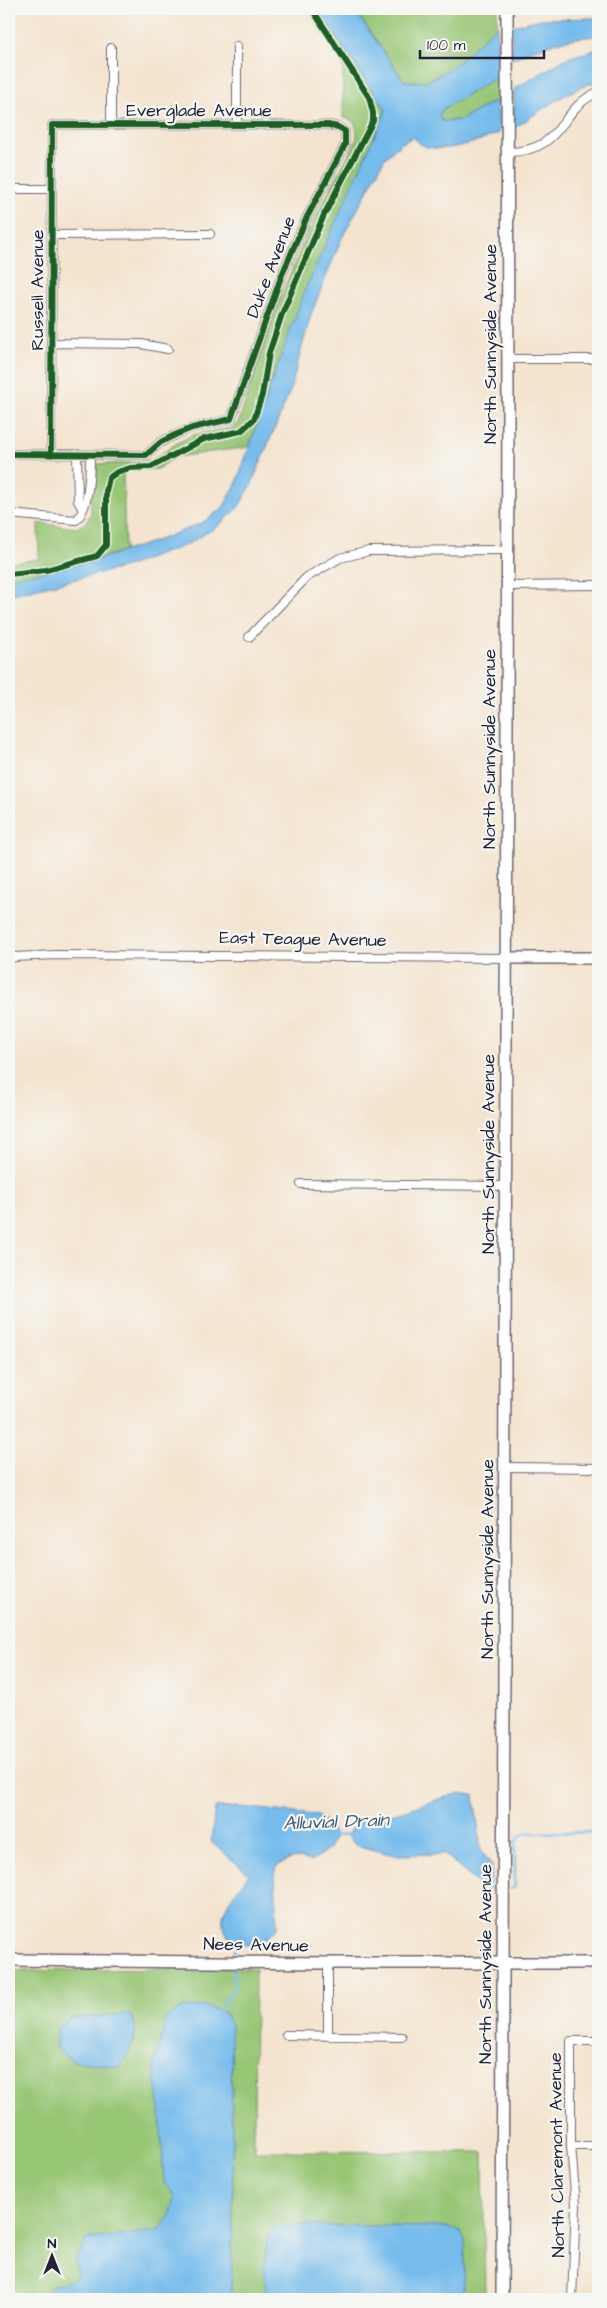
<svg xmlns="http://www.w3.org/2000/svg" width="607" height="2308" font-family="'Architects Daughter',sans-serif">
  <rect width="100%" height="100%" fill="#f6f6f2"/>
  <filter id="ink" filterUnits="userSpaceOnUse"><feTurbulence type="fractalNoise" baseFrequency=".02" numOctaves="2"/><feDisplacementMap in="SourceGraphic" scale="10" xChannelSelector="R" yChannelSelector="G"/><feConvolveMatrix kernelMatrix="1 2 1 2 8 2 1 2 1" color-interpolation-filters="sRGB"/></filter>
  <filter id="wash" filterUnits="userSpaceOnUse"><feTurbulence type="fractalNoise" baseFrequency=".0096" numOctaves="4" result="noise"/><feDisplacementMap in="SourceGraphic" scale="20" xChannelSelector="R" yChannelSelector="G"/><feGaussianBlur stdDeviation="1.12" result="paint"/><feColorMatrix in="noise" values="0 0 0 0 0 0 0 0 0 0 0 0 0 0 0 0 0 1.4 0 .05"/><feComposite in="paint" operator="in"/></filter>
  <g filter="url(#wash)">
    <rect width="100%" height="100%" fill="#f4e4cf"/>
    <path fill="#97c674" stroke="#5c7458" d="M308,9h9l69,100 -112,266 -25,72 -74,10 -18,12 -34,1 2,80 -35,12 -81,16v-15l30,-4 -1,-36 38,5 10,-5 5,-10v-22l5,-10v-14l2,-3 52,-2 27,-19 16,-8 39,-7 7,-7c20,-62 40,-126 68,-186 15,-32 33,-63 49,-94 2,-13 1,-21 -13,-23v-54z
      M354,9h143v28h-11l-33,30 -27,15 -22,-1z
      M497,77v23l-37,20 -19,1 -2,-6 4,-6z
      M255,1968l-1,183 229,1 2,147h-476v-328z"/>
    <path fill="#74bbec" stroke="#4b6e94" d="M317,9h37l50,72 22,1 27,-15 44,-42v52l-54,32 -4,6 3,6 18,-1 37,-20 2,33c-20,8 -56,22 -77,12 -3,-1 -6,-6 -9,-8l-11,6 -17,15 -44,82 -30,74 -21,77 -40,97 -13,21 -19,17 -32,19 -60,22 -117,28v-17l81,-16 69,-22 43,-17 21,-15 14,-26 37,-107 31,-85 81,-180z
      M598,18v18c-35,2 -54,9 -86,23v-33l29,-7z
      M598,49v33c-27,5 -60,31 -84,46v-39l53,-31z
      M460,1793l14,2 7,56 11,15 -2,17 -10,3 -36,-32 -50,1 -39,-10 -8,-10 11,-15c35,-3 67,-18 102,-27z
      M241,1807l74,8c9,4 17,12 20,21l-6,13 -18,12c-15,-5 -23,-3 -36,7l2,60c-16,17 -19,16 -41,17 -29,-27 -4,-46 13,-71l-38,-32 4,-34z
      M206,2006l18,7 7,11 2,182 -2,93h-189l10,-13 25,-8 -1,-19 11,-20 71,-8 12,-14 5,-21 -11,-13 -4,-72 -6,-45 12,-48 16,-10z
      M130,2014l6,16 -7,24 -10,13 -46,-6 -18,-13 2,-20 14,-10z
      M292,2225l158,2 10,5 5,8 -1,59h-198c0,-16 -6,-59 7,-69 5,-5 12,-4 19,-5z"/>
    <g fill="none" stroke-linecap="round" stroke-linejoin="round">
      <path stroke="#74bbec" stroke-width="2.5" d="M332,1836l17,-1
        M484,1883l3,4 8,2
        M511,1889l4,-2v-42l3,-8 8,-4 72,-1
        M234,1952l2,-11
        M217,2013l17,-25v-21"/>
    </g>
  </g>
  <g filter="url(#ink)">
    <g fill="none" stroke-linecap="round" stroke-linejoin="round">
      <defs>
        <path id="street" d="M237,46v78
          M111,125v-77
          M507,152c58,0 50,-42 91,-60
          M9,189h43
          M52,235l158,-1
          M51,343l90,1 27,5
          M507,359h91
          M9,454l137,1 15,-13 14,-7 17,-7 39,-9 50,-142 26,-60 38,-72v-14l-7,-4 -10,-2h-276l-1,330
          M77,455l1,46 4,7
          M9,514l67,6c13,-10 14,-49 14,-65
          M507,586l91,-1
          M249,637l58,-60 33,-19 29,-7 138,-1
          M9,960l5,-3 42,-2 450,3
          M301,1184l204,2
          M505,1467l93,1
          M328,1963v73
          M286,2035l116,2
          M571,2146h27
          M572,2299l4,-94 -5,-59v-105h27"/>
        <path id="secondary" d="M506,958h92
          M9,1960l319,3h270
          M502,2299l6,-1890 -1,-400"/>
      </defs>
      <use href="#street" stroke="#6c666f" stroke-width="10"/>
      <use href="#secondary" stroke="#6c666f" stroke-width="14"/>
      <use href="#street" stroke="#fff" stroke-width="8"/>
      <use href="#secondary" stroke="#fff" stroke-width="11"/>
      <defs>
        <path id="cycleway" d="M9,454l137,1 15,-13 14,-7 17,-7 39,-9 50,-142 26,-60 38,-72v-14l-7,-4 -10,-2h-276l-1,330
          M9,574l37,-4 51,-14 9,-11v-54l3,-13 8,-6 13,-4 21,-1 53,-28 37,-8 13,-12 8,-24 7,-42 13,-39 42,-99 49,-94v-8l-4,-16 -57,-88"/>
      </defs>
      <use href="#cycleway" stroke="#f6f6f2" stroke-width="9"/>
      <use href="#cycleway" stroke="#1b5e20" stroke-width="6"/>
    </g>
  </g>
  <g text-anchor="middle" dominant-baseline="central" stroke-width="4.5" stroke-linejoin="round" paint-order="stroke">
    <g font-size="18" fill="#22223b" stroke="#f6f6f2">
      <text x="199" y="110">Everglade Avenue</text>
      <text transform="translate(271 267) rotate(-69)">Duke Avenue</text>
      <text transform="translate(37 290) rotate(-90)">Russell Avenue</text>
      <text transform="translate(490 344) rotate(-90)">North Sunnyside Avenue</text>
      <text transform="translate(489 749) rotate(-90)">North Sunnyside Avenue</text>
      <text transform="translate(303 939) rotate(1)">East Teague Avenue</text>
      <text transform="translate(488 1154) rotate(-90)">North Sunnyside Avenue</text>
      <text transform="translate(487 1559) rotate(-90)">North Sunnyside Avenue</text>
      <text transform="translate(256 1945) rotate(1)">Nees Avenue</text>
      <text transform="translate(485 1964) rotate(-90)">North Sunnyside Avenue</text>
      <text transform="translate(557 2155) rotate(-91)">North Claremont Avenue</text>
    </g>
    <g font-size="19" font-style="italic" fill="#3f5879" stroke="#f6f6f2">
      <text transform="translate(336 1822) rotate(-2)">Alluvial Drain</text>
    </g>
  </g>
  <rect width="607" height="2308" fill="none" stroke="#f6f6f2" stroke-width="30"/>
  <g transform="translate(52 2256)" stroke="#f6f6f2" stroke-width="4" paint-order="stroke">
  <path d="M0-4L9 19L0 12L-9 19Z" fill="#22223b"/>
  <text y="-8" font-size="14" font-weight="bold" text-anchor="middle" fill="#22223b">N</text>
  </g>
  <path d="M420 50v8h124v-8" fill="none" stroke="#22223b" stroke-width="2.5"/>
  <text x="427" y="50" font-size="15" fill="#22223b" stroke="#f6f6f2" stroke-width="4" paint-order="stroke">100 m</text>
</svg>
